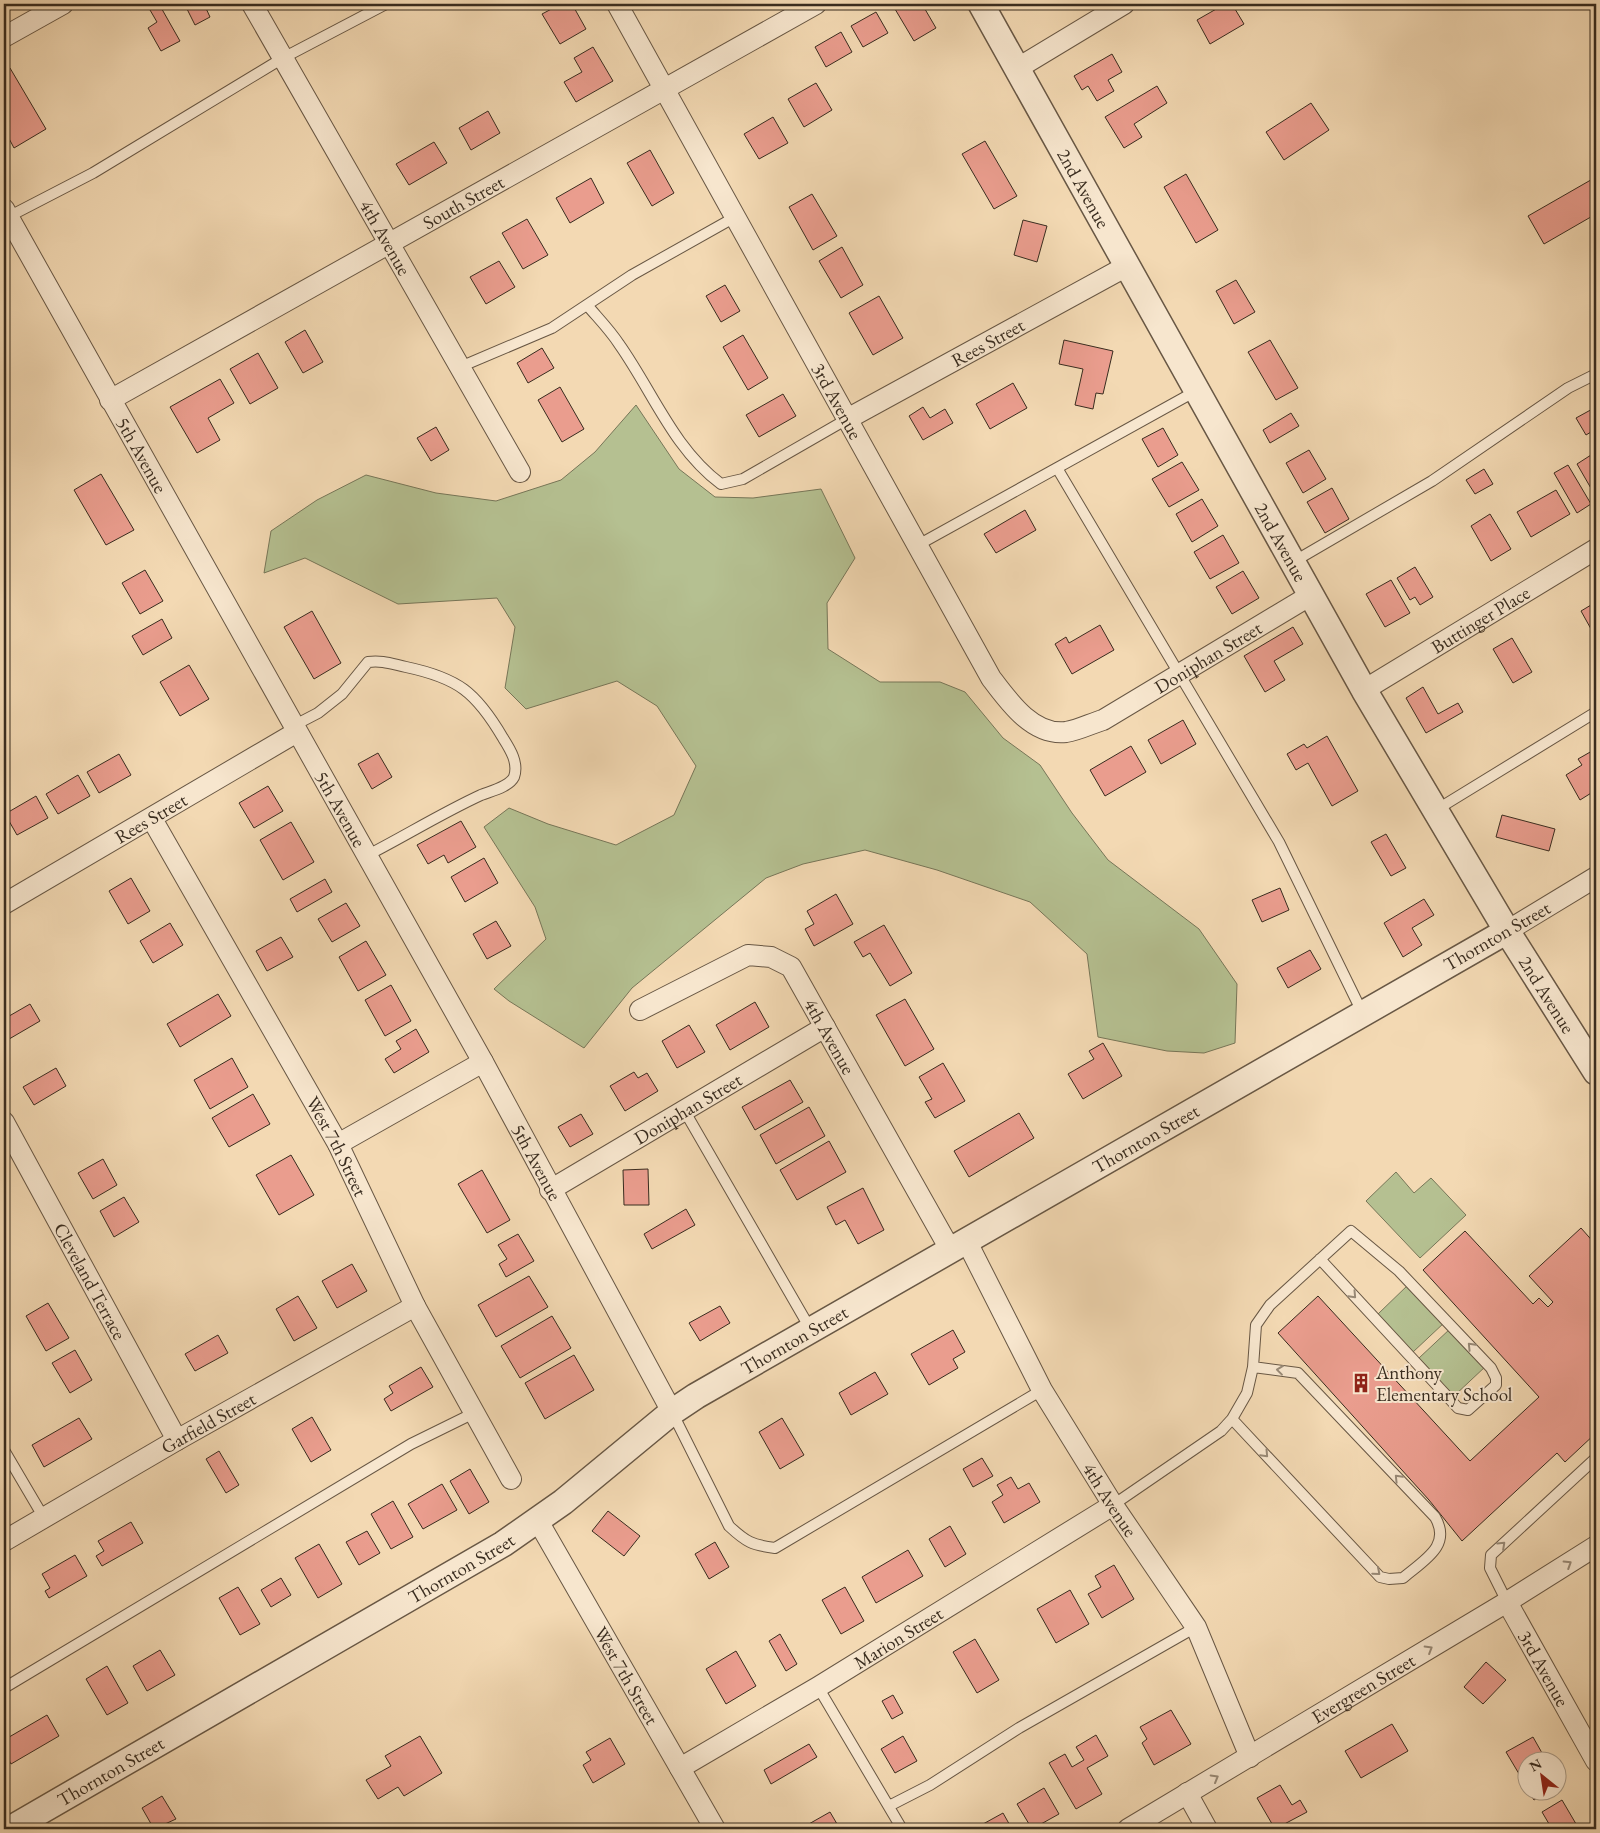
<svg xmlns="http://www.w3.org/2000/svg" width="1600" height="1833" font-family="'EB Garamond',serif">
  <rect width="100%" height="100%" fill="#f3d9b3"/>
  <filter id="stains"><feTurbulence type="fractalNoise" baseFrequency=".004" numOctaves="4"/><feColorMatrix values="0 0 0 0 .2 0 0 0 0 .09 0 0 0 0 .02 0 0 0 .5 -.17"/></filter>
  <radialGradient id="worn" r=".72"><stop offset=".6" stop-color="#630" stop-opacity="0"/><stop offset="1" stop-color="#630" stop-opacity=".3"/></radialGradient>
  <path fill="#b5c091" stroke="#777658" d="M636,405l43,64 36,28 38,1 68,-9 34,69 -28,45 1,46 52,33h60l25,10 38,46 37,27 32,48 36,47 91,69 38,55 -2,59 -31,10 -37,-2 -69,-14 -11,-83 -57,-52 -93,-32 -72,-20 -62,14 -37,14 -134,110 -48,60 -75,-47 -15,-12 52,-50 -11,-32 -51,-80 25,-19 39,16 68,21 58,-30 22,-49 -39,-60 -40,-25 -91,28 -21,-21 10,-61 -18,-29 -99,6 -93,-46 -41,15 7,-42 46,-31 49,-25 70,18 60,8 65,-21 34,-28z
    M1396,1172l18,21 17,-15 35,37 -46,43 -54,-57z
    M1409,1284l36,38 -32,30 -35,-38z
    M1451,1328l35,38 -32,30 -35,-38z"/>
  <path fill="#ea9d8e" stroke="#392c1f" d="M159,4l21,37 -19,10 -13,-23 9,-6 -7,-12z
    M197,4h7l6,13 -15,8 -8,-16z
    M561,4h11l14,25 -26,15 -18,-30z
    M892,4h30l14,24 -22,13z
    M1225,4h7l12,20 -34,20 -13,-24z
    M876,12l12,21 -25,14 -12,-21z
    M841,32l11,20 -26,15 -11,-20z
    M593,47l20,34 -37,21 -12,-20 18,-10 -8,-14z
    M1112,54l10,18 -14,8 6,11 -17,10 -9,-15 -6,4 -8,-14z
    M10,68l36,61 -32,19 -10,-19v-57z
    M816,83l16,27 -28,17 -16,-28z
    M1157,86l10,17 -33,21 8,13 -18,11 -19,-31z
    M1311,103l18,27 -45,30 -18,-28z
    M488,111l12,22 -29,17 -12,-22z
    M773,117l15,26 -29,16 -15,-25z
    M985,141l32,55 -23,13 -32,-55z
    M434,142l13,21 -38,22 -13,-21z
    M650,150l24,43 -22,13 -25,-43z
    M1186,174l32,56 -22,13 -32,-56z
    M1596,177v37l-52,30 -16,-28z
    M591,178l13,25 -34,20 -14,-25z
    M812,194l25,42 -24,14 -24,-43z
    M527,219l21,36 -25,14 -21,-36z
    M1023,220l24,6 -10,36 -23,-7z
    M842,247l21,38 -22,13 -22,-37z
    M499,261l16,26 -29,17 -16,-27z
    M1236,280l19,32 -21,12 -18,-33z
    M725,285l15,26 -19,11 -15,-26z
    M879,296l24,42 -30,17 -24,-42z
    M305,330l18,32 -20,11 -18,-31z
    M743,335l25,43 -20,12 -25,-43z
    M1064,340l49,11 -10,43 -7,-1 -3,16 -18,-4 8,-36 -24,-5z
    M1270,340l28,48 -22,12 -28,-48z
    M542,348l12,20 -26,15 -11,-20z
    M258,353l20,35 -28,16 -20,-35z
    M220,379l14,24 -26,15 12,22 -23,13 -27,-46z
    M1013,383l14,25 -37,21 -14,-25z
    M560,387l24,42 -22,13 -24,-42z
    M783,394l13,22 -37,21 -13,-22z
    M923,407l7,11 15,-9 8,14 -30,17 -14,-24z
    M1596,407v22l-10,6 -10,-17z
    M1291,413l8,13 -29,17 -7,-13z
    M436,427l13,23 -18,11 -14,-23z
    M1163,428l15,27 -20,12 -16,-28z
    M1309,450l17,29 -23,14 -17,-30z
    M1591,455l5,9v33l-19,-33z
    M1182,462l17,28 -30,17 -17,-28z
    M1568,465l23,39 -14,9 -23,-40z
    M1484,469l9,15 -18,10 -9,-14z
    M101,474l33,56 -28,15 -32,-55z
    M1332,488l17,31 -24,14 -18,-31z
    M1556,490l14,24 -39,23 -14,-25z
    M1202,499l16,27 -26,16 -16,-28z
    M1025,510l11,20 -40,23 -12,-19z
    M1490,514l21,35 -20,12 -20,-35z
    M1223,535l16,28 -29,16 -16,-27z
    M1415,567l18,30 -13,8 -5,-8 -5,3 -13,-22z
    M145,570l18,31 -23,13 -18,-31z
    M1243,571l16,27 -27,16 -16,-27z
    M1391,580l19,33 -25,14 -19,-33z
    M1596,602v36l-15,-27z
    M312,611l29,52 -27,16 -30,-52z
    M162,619l10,19 -29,17 -11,-19z
    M1100,625l14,25 -42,24 -17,-30 11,-7 3,6z
    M1293,627l10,17 -29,17 11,19 -20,12 -21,-36z
    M1512,638l20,34 -19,11 -20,-34z
    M189,665l20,34 -29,17 -20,-34z
    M1423,687l15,27 20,-11 5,9 -37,21 -20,-35z
    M1183,720l13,24 -35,20 -13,-24z
    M1327,736l31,55 -26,15 -24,-43 -12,7 -9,-16 17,-10 3,4z
    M1131,746l15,26 -41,24 -15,-26z
    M1592,751l3,5 1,-1v35l-16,10 -14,-25 16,-10 -4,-6z
    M378,753l14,24 -20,12 -14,-25z
    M119,754l12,21 -32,18 -12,-21z
    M78,775l12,21 -32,18 -12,-20z
    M268,786l15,25 -29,17 -15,-25z
    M36,796l12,22 -31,17 -12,-21z
    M1502,815l53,14 -6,22 -53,-14z
    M461,821l15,26 -28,16 -4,-8 -16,9 -11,-19z
    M291,822l23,40 -31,18 -23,-40z
    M1386,834l20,34 -15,8 -20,-34z
    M484,858l14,25 -33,19 -14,-25z
    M131,878l19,33 -22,13 -19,-33z
    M325,879l7,13 -35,20 -7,-13z
    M1280,888l9,22 -27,12 -10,-22z
    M836,894l17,30 -39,22 -9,-17 9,-5 -7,-13z
    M1424,899l10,16 -22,13 10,17 -19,12 -19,-34z
    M346,903l14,23 -28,16 -14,-23z
    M496,921l15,25 -24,13 -14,-25z
    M170,923l13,22 -30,18 -13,-22z
    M884,925l28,48 -22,13 -20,-33 -7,4 -9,-15z
    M281,937l12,20 -26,14 -11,-20z
    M366,941l20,34 -28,16 -19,-34z
    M1310,950l11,19 -33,19 -11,-20z
    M391,985l20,36 -26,15 -20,-36z
    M218,994l13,22 -51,31 -13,-23z
    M905,999l29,50 -29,17 -29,-51z
    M755,1002l14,25 -39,23 -14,-25z
    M30,1004l10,17 -36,21v-23z
    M689,1025l16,27 -28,16 -15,-27z
    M416,1029l13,23 -35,21 -9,-14 16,-10 -5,-8z
    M1103,1043l19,33 -39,23 -15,-25 26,-15 -5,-8z
    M232,1058l16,29 -38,22 -16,-29z
    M943,1063l22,38 -30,17 -10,-16 7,-3 -13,-22z
    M56,1068l10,18 -32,19 -11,-18z
    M634,1072l4,6 9,-5 11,18 -33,20 -15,-25z
    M790,1080l13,22 -48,28 -13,-23z
    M253,1094l17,30 -41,23 -17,-29z
    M809,1107l16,29 -49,28 -16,-29z
    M1019,1113l15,25 -65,39 -15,-26z
    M581,1114l12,20 -23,13 -12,-20z
    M829,1141l17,31 -49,28 -17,-30z
    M291,1155l23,40 -35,20 -23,-40z
    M103,1159l14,26 -24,14 -15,-26z
    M648,1169l1,36h-25l-1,-35z
    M482,1170l28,50 -23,13 -29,-49z
    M863,1188l21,42 -26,14 -13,-24 -9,5 -9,-18z
    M124,1197l15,25 -25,15 -14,-26z
    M686,1209l9,16 -43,24 -8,-15z
    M1581,1228l15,17v188l-31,29 -8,-9 -95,88 -33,-41 -151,-167 40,-37 152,165 69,-64 -116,-127 42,-39 68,73 6,-6 9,9 5,-5 -24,-26z
    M518,1234l16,27 -28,16 -7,-13 8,-5 -9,-14z
    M352,1264l15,27 -30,17 -15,-27z
    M529,1276l19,31 -52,30 -18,-32z
    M298,1296l19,32 -23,13 -18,-32z
    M48,1303l21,35 -23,13 -20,-35z
    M720,1306l10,17 -30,18 -11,-18z
    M552,1316l19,32 -51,30 -19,-32z
    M953,1330l12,22 -12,7 5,9 -29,17 -18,-31z
    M218,1335l10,18 -33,18 -10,-17z
    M75,1350l17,30 -22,13 -18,-30z
    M574,1355l20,35 -49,29 -20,-36z
    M421,1367l12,20 -42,24 -7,-12 9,-6 -4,-7z
    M875,1372l13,22 -37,21 -12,-22z
    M312,1417l19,33 -20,12 -19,-33z
    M79,1418l13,21 -48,28 -12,-22z
    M782,1418l22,37 -24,14 -21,-37z
    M219,1451l20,34 -13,8 -20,-34z
    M982,1458l11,18 -20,11 -10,-18z
    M470,1469l19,33 -20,12 -19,-33z
    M1011,1477l7,12 11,-6 11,19 -36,21 -12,-21 11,-7 -6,-10z
    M442,1484l15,26 -34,19 -15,-25z
    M393,1501l20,36 -22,12 -20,-35z
    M608,1511l32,25 -16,20 -32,-25z
    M131,1522l12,21 -41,23 -6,-10 8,-5 -6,-10z
    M950,1526l16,28 -21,13 -16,-28z
    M367,1531l13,22 -21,12 -13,-23z
    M715,1542l14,25 -20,12 -14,-25z
    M319,1544l23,40 -24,14 -23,-40z
    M908,1550l15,26 -47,27 -14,-26z
    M75,1555l12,21 -38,22 -4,-7 5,-3 -8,-14z
    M1114,1565l20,34 -32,19 -14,-24 13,-7 -6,-11z
    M281,1578l10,17 -20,12 -10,-17z
    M238,1587l22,37 -20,11 -21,-37z
    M845,1587l19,34 -23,13 -19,-34z
    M1070,1590l19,34 -33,19 -19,-34z
    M780,1634l17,30 -11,7 -17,-30z
    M975,1639l24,41 -22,13 -24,-41z
    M160,1650l15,25 -28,16 -14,-25z
    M736,1651l20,35 -30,18 -20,-35z
    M1486,1662l20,18 -23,24 -19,-17z
    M107,1666l21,37 -21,12 -21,-36z
    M893,1695l10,18 -11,6 -10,-18z
    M1171,1710l20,34 -37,21 -12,-22 5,-4 -7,-12z
    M47,1715l12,21 -48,28 -7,-13v-11z
    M1392,1724l16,27 -47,27 -16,-27z
    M1096,1735l12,21 -21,12 15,26 -26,15 -27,-46 16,-9 7,13 12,-7 -8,-13z
    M420,1736l22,37 -38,23 -6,-9 -20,12 -12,-19 25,-14 -6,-10z
    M903,1736l14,25 -22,12 -14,-24z
    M1533,1737l13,23h-18v29l-22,-37z
    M610,1738l15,26 -32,19 -10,-18 8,-5 -5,-8z
    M809,1744l8,13 -46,27 -7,-14z
    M1280,1785l12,20 8,-5 7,12 -32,17 -18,-31z
    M1044,1788l15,26 -27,15 -15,-25z
    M1528,1790h22l-16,10z
    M162,1796l14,23 -22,10 -12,-21z
    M1562,1800l17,29h-27l-10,-17z
    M830,1812l10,17h-40z
    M1003,1813l9,16h-38z"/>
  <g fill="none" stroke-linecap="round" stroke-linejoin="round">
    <defs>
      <path id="service" d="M8,217l85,-44 190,-115 103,-54
        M587,305c11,13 23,25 32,39 34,48 54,104 102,140l22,-5 106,-61
        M460,367l92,-39 80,-53 105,-59
        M1057,468l222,374 84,172
        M918,545l278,-154
        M1293,562l139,-81 136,-93 28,-14
        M293,726l25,-13 24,-19 26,-32c14,-2 24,2 38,5 52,11 70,25 97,71 7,11 16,25 11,39 -5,10 -23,14 -33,18 -39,18 -76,41 -115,61
        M1436,810l160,-98
        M684,1110l127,220
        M672,1412l57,114c17,16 23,19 46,22l267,-158
        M1232,1419l148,158 9,2 14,-1c21,-18 49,-32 32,-61l-137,-144 -45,-6
        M4,1450l40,68
        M1113,1505l108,-74 11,-12 15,-26 6,-26 3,-42 14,-20 81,-74 48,40 92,97 5,10v7l-28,25 -10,-2 -138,-149
        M1507,1602l-17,-34 1,-13 105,-97
        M818,1687l84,142
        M4,1688l407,-244 63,-31
        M889,1806l41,-21 89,-57 177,-101"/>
      <g id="minor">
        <path id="s1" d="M252,4l268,468"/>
        <path id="s2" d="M617,4l374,674c18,24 42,58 75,54 13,-2 26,-9 37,-12l208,-125"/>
        <path d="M4,37l59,-33"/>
        <path d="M1018,68l106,-64"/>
        <path id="s3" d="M4,209l479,853 189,350"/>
        <path id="s4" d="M110,400l706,-396"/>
        <path id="s5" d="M849,418l278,-152"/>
        <path id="s6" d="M1364,690l232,-141"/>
        <path id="s7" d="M152,819l186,325 77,162 96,173"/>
        <path id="s8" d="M4,904l293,-172"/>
        <path d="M1507,931l89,-54"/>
        <path id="s9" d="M640,1010l108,-55 23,2 20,10 160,284"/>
        <path id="s10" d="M4,1122l173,318"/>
        <path d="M338,1144l145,-82"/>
        <path id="s11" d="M550,1190l275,-163"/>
        <path id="s12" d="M967,1242l75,148 71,115 83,122 54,130"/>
        <path id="s13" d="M538,1521l177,308"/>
        <path id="s14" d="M4,1541l173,-101 238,-134"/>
        <path id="s15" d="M1507,1602l89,159"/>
        <path id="s16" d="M680,1768l138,-81 295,-182"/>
        <path d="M1187,1793l20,36"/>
        <path id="s17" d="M1128,1829l379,-227 89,-56"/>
      </g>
      <g id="tertiary">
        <path id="s18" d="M981,4l383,686 143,241 89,141"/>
        <path id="s19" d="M10,1829l493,-285 60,-42 109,-90 24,-16 811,-465"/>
      </g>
    </defs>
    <use href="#service" stroke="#685744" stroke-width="12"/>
    <use href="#minor" stroke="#685744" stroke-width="22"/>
    <use href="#tertiary" stroke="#685744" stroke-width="28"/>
    <use href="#service" stroke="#f7e6ce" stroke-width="10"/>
    <use href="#minor" stroke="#f7e6ce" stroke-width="20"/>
    <use href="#tertiary" stroke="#f7e6ce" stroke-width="25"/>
  </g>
  <defs><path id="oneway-chevron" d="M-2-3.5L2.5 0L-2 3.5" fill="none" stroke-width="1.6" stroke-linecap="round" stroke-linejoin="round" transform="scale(1.25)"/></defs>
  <g stroke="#988976">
    <use href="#oneway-chevron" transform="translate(1353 1295) rotate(47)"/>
    <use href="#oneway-chevron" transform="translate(1471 1346) rotate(-134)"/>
    <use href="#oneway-chevron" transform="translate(1280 1370) rotate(-173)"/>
    <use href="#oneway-chevron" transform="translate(1265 1454) rotate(47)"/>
    <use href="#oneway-chevron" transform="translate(1398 1478) rotate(-134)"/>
    <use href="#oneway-chevron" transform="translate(1502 1545) rotate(-43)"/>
    <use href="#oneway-chevron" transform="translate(1568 1564) rotate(-32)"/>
    <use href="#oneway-chevron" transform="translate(1377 1572) rotate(41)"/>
    <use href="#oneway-chevron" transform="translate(1429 1649) rotate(-31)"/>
    <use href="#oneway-chevron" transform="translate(1215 1778) rotate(-30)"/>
  </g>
  <defs>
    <symbol id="building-bare" viewBox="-9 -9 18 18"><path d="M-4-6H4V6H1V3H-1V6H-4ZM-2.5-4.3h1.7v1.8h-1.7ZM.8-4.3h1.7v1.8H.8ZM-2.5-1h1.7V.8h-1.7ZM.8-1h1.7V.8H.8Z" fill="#8f2418" stroke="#f7e6ce" stroke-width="2.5" paint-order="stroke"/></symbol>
  </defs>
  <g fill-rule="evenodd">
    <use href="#building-bare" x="1347" y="1369" width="28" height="28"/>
  </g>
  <g text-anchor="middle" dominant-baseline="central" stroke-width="4" stroke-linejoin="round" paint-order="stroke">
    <g font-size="19" fill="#392c1f" stroke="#f7e6ce">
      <text stroke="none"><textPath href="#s18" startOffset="211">2nd Avenue</textPath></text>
      <text stroke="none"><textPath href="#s4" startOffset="405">South Street</textPath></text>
      <text stroke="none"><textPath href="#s1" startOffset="269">4th Avenue</textPath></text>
      <text stroke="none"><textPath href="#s5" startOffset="158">Rees Street</textPath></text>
      <text stroke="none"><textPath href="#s2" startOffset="454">3rd Avenue</textPath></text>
      <text stroke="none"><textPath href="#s3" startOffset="282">5th Avenue</textPath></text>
      <text stroke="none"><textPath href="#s18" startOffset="616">2nd Avenue</textPath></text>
      <text stroke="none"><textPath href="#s6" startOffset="136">Buttinger Place</textPath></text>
      <text stroke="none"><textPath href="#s2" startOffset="1029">Doniphan Street</textPath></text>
      <text stroke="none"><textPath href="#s3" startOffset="688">5th Avenue</textPath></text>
      <text stroke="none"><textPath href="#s8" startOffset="170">Rees Street</textPath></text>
      <text transform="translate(1497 936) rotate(-30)">Thornton Street</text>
      <text stroke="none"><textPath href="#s18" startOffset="1141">2nd Avenue</textPath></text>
      <text stroke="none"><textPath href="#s9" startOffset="246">4th Avenue</textPath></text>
      <text stroke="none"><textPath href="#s11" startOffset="160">Doniphan Street</textPath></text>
      <text stroke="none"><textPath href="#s19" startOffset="1331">Thornton Street</textPath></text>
      <text stroke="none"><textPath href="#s7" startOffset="376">West 7th Street</textPath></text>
      <text stroke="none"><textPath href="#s3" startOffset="1092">5th Avenue</textPath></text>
      <text stroke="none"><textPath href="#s10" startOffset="181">Cleveland Terrace</textPath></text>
      <text stroke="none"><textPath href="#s19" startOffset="926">Thornton Street</textPath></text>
      <text stroke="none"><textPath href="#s14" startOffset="236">Garfield Street</textPath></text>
      <text stroke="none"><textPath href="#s12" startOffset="295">4th Avenue</textPath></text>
      <text stroke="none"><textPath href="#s19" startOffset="521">Thornton Street</textPath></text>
      <text stroke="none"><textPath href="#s16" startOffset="254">Marion Street</textPath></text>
      <text stroke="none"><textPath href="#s15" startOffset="76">3rd Avenue</textPath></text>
      <text stroke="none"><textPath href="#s13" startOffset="178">West 7th Street</textPath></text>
      <text stroke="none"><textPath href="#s17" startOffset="274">Evergreen Street</textPath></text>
      <text stroke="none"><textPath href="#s19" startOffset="116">Thornton Street</textPath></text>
    </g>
    <g font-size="19" fill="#392c1f" stroke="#f7e6ce" text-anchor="start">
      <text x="1376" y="1372">Anthony<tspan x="1376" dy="22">Elementary School</tspan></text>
    </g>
  </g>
  <rect width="1600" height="1833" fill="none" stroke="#f3d9b3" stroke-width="20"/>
  <rect x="5" y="5" width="1590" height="1823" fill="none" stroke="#392c1f" stroke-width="2.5"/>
  <rect x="10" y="10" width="1580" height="1813" fill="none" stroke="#392c1f"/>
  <g transform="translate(1542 1776) rotate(330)"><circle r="24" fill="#f7e6ce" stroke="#ab9c88"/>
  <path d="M0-4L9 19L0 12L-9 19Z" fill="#8f2418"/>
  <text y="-8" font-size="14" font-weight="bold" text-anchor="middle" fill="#392c1f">N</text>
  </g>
  <rect width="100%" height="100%" filter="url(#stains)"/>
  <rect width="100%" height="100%" fill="url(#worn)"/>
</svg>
